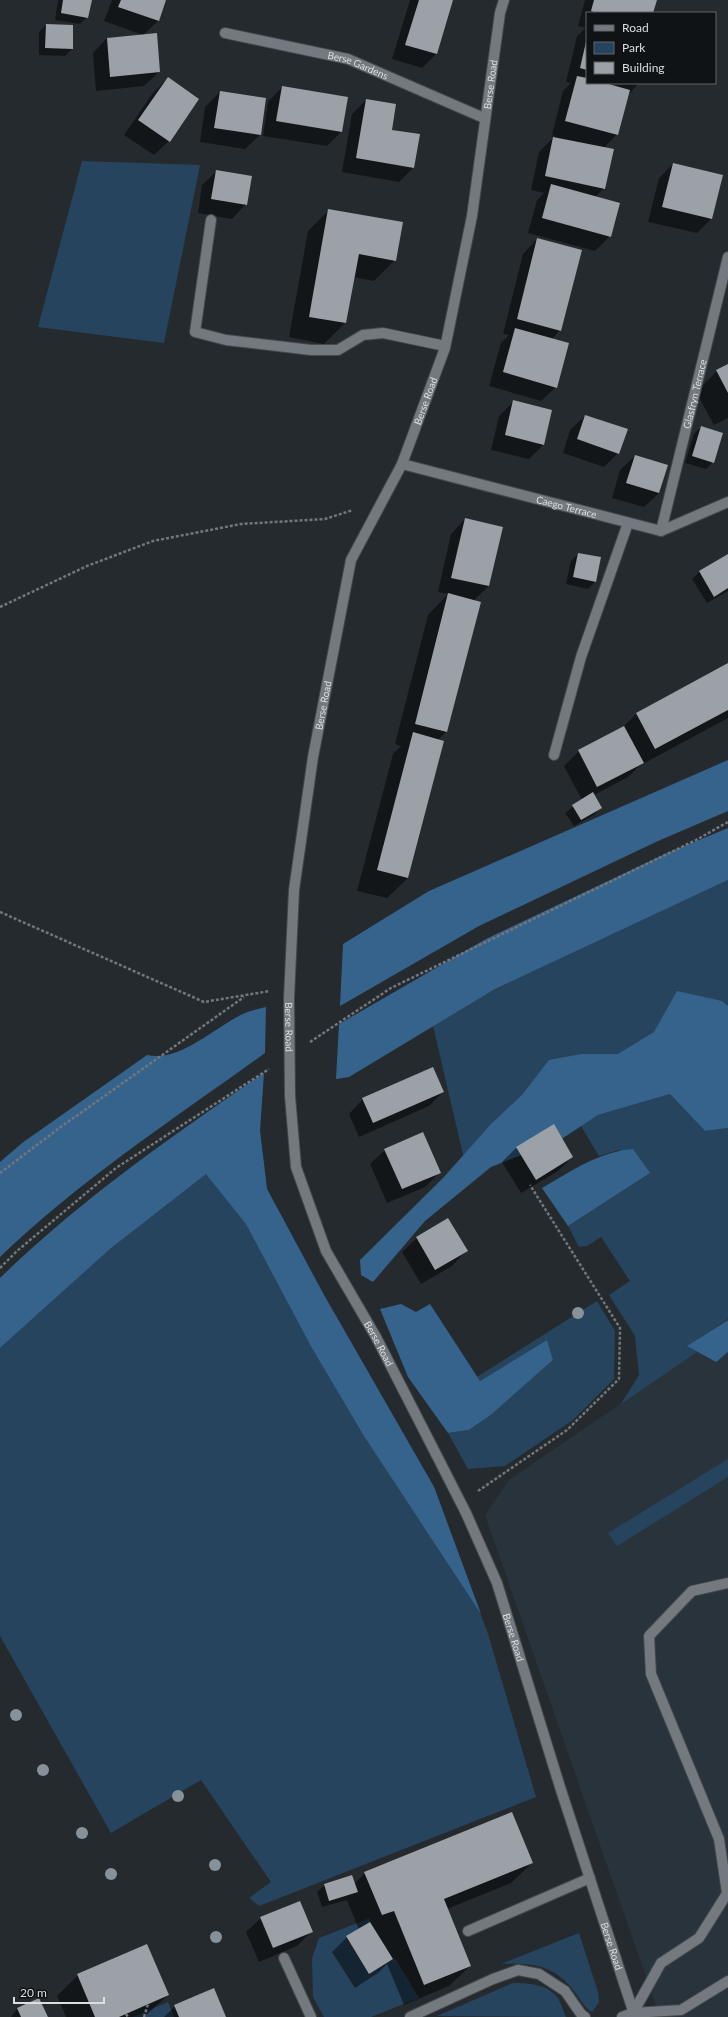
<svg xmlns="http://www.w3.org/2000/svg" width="728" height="2017" font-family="Lato,sans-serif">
  <rect width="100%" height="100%" fill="#252a2f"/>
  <path fill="#29333c" d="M728,1330v687h-68l-175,-502 24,-35z"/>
  <path fill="#27445e" d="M82,161l118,4 -36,178 -126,-16z
    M728,880v182l-263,101 -32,-137 62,-37z
    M670,1094l35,37 23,-3v191l-40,27 9,6 -76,52 18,-29 -4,-39 -26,-41 21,-14 -29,-44 -14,9 -8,1 -11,-21 82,-53 -31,-23 -20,6 -18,-30 17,-11z
    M260,1131l7,58 57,106 110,192 54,147 48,163 -277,109 -10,-8 22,-16 -70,-102 -90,53 -111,-197v-288l110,-99z
    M597,1301l18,30 -1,48 -41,41 -68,46 -37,3 -20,-36 21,-3 23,-16 61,-54 -6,-20 -67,41 -3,-4z
    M728,1459v18l-111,69 -9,-13z
    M370,1918v4l-24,15 23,37 26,-16 24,40 -48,19h-47l-11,-20 -1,-39 7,-20z
    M579,1933l19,59 1,10 -7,10c-8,-4 -12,-14 -18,-21 -20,-27 -43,-28 -73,-27z
    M513,1983c15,0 34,1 44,14 4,5 6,14 9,20l-129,-1z
    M168,2002l6,15h-41z"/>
  <path fill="#36638b" d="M728,760v51l-70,30 -179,85 -139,80 3,-62 86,-53z
    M728,828v52l-233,109 -146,88 -13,2 3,-55 147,-85 179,-85z
    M677,991l45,10 6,5v122l-23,3 -35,-37 -72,21 -38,25 -69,27 -66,54 -52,61 -12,-7 -1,-15 83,-82 48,-54 31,-29 27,-35 32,-6h37l36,-22z
    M266,1007l-1,46c-90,65 -185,127 -265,204v-95l22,-19 125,-88c33,8 70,-30 98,-42 7,-3 14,-4 21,-6z
    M264,1073l-4,58 7,58 57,106 110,192 47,127 -117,-178 -52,-88 -66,-124 -40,-50 -96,75 -110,99v-70c79,-77 173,-143 264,-205z
    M633,1149l17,24 -82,53 -26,-38c30,-17 56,-36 91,-39z
    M401,1304l15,8 14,-8 50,77 67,-41 6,20 -61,54 -23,16 -21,3 -40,-56 -28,-68z
    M728,1320v32l-12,10 -29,-16z"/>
  <path fill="#0007" d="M58,0h32l-3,17 -7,7 -25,-4z
    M112,0h53l-7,21 -15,14 -39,-14z
    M410,0h42l-16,54 -14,14 -30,-9z
    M585,0h71l-4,13h-65v70h52l-11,12 -11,39 -13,14v40l-9,9 15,39 -15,15 -67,-18 9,-33 7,-7 -13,-3 8,-38 16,-16 -3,-1 11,-44 8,-8 -5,-1 11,-46 9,-8 -8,-2z
    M46,25l26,24 -7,7 -26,-1v-23z
    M107,38l52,34 -15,14 -48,5 -3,-38z
    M168,78l1,63 -15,14 -30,-20 29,-42z
    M282,87l59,45 -14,14 -64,-10 5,-34z
    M220,92l40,43 -15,14 -45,-7 5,-35z
    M366,100l25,30 23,37 -15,15 -57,-10 10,-58z
    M673,164l49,12 -11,43 -14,14 -49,-11 11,-44z
    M217,171l29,33 -14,15 -34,-6 4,-28z
    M329,210l66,50 -21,21 -21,-4 -8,46 -21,21 -35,-7 19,-106z
    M537,239l23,91 -8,9 4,48 -15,14 -52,-15 12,-43 8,-8 -6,-1 20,-80z
    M728,365v53l-14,7 -18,-33 21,-21z
    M514,401l30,43 -15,15 -38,-9 8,-34z
    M585,416l33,37 -14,14 -41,-14 7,-23z
    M701,427l12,35 -7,7 -21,-6 9,-29z
    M635,456l24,37 -15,14 -32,-9 8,-28z
    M465,519l24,67 -16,15 -27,131 -8,8 -30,138 -21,20 -30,-7 36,-137 8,-8 -6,-2 33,-129 20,-21 -10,-2 13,-58z
    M578,554l18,27 -8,8 -22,-5 5,-23z
    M728,555v36l-21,12 -15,-24 7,-7z
    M728,665v53l-89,48 -11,11 -34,18 7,12 -7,8 -20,11 -9,-13 17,-13 -18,-34 15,-15 42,-22 15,-15z
    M443,1092l-14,14 -70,31 -10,-23 14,-15z
    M553,1125l19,32 -14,14 -37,22 -19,-31 14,-14z
    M385,1150l54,23 -14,14 -38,16 -17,-39z
    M417,1238l49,13 -14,15 -31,18 -19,-32z
    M532,1863l-21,20 -64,26 23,57 -21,20 -45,19 -17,-41 -9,9 -23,15 -23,-36 15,-15 12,-7 -12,-30 -25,7 -5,-15 8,-7 29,-1 11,-11z
    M261,1918l51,13 -15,15 -38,16 -13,-30z
    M78,1975l90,20 -24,22h-78l-9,-21z
    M38,1999l9,18h-36l6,-8z
    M175,2006l50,11h-61z"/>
  <path fill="#9ba1a7" d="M63,0h29l-4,18 -27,-5z
    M121,0h45l-7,21 -41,-14z
    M419,0h34l-16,54 -32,-9z
    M594,0h63l-4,13h-56l-6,-2z
    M46,24l27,1v24l-28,-1z
    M157,33l3,39 -50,5 -3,-39z
    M586,42h1v28l-7,-2z
    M577,76l10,2v5h18l25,7 -12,45 -53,-14z
    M168,77l31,22 -29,43 -32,-22z
    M282,86l66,11 -6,35 -66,-11z
    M220,91l46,7 -5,37 -47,-7z
    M366,99l30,5 -4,26 28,4 -6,34 -58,-10z
    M553,137l61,12 -9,40 -60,-13z
    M673,163l50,12 -11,44 -50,-12z
    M216,170l36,6 -5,29 -36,-6z
    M551,184l69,19 -9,34 -69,-19z
    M328,209l75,13 -7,39 -37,-7 -13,69 -37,-6z
    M537,238l45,12 -21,81 -44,-12z
    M515,328l54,15 -12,45 -54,-16z
    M728,364v29l-12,-23z
    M513,400l39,10 -8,35 -39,-10z
    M585,415l43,14 -9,25 -42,-15z
    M701,426l22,7 -9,30 -22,-7z
    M635,455l33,10 -9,28 -33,-10z
    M465,518l38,9 -14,59 -38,-8z
    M578,553l23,4 -5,25 -23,-5z
    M728,554v34l-14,9 -15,-26z
    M448,593l33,9 -34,130 -32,-8z
    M728,663v47l-73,39 -19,-36z
    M624,726l20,37 -47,24 -19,-37z
    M413,732l31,9 -36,137 -31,-8z
    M593,792l9,16 -21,12 -9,-15z
    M433,1067l11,25 -71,31 -11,-25z
    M554,1124l19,33 -37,23 -20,-33z
    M423,1132l18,41 -39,16 -18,-40z
    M448,1218l20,33 -33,19 -19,-33z
    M512,1812l21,51 -89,36 27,67 -47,19 -30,-74 -12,4 -18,-43z
    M352,1875l6,17 -29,9 -5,-17z
    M300,1901l13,31 -40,16 -13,-31z
    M370,1922l23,37 -24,15 -23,-38z
    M147,1944l22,51 -50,22h-24l-18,-43z
    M214,1988l12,29h-47l-5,-12z
    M39,1998l9,19h-27l-4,-9z"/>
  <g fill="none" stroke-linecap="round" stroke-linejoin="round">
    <defs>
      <g id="lane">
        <path d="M211,220l-16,112 31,8 85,10h27l25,-15 20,-2 62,13"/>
        <path id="s1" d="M661,531l67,-274"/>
        <path d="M554,755l27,-98 47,-134"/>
        <path d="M727,1893l-8,-54 -68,-165 -2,-38 43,-45 36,-8"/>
        <path d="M468,1931l122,-53"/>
        <path d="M284,1958l27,59"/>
        <path d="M633,2013l28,-50 38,-25 29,-46"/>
        <path d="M410,2017l83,-38 25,-9 21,4 26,17 16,23 4,3"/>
        <path d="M622,2017l11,-4 48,-3 47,-29"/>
      </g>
      <g id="street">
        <path id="s2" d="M225,33l123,26 136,59"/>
        <path id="s3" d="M402,464l259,67 67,-29"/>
      </g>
      <g id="secondary">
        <path id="s4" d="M289,998l5,-108 19,-133 38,-197 51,-96 43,-116 27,-132 28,-203 4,-13"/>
        <path id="s5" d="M290,1096l6,71 30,84 50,86 62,121 28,55 31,70 63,204 75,230"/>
      </g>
    </defs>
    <use href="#lane" stroke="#43484c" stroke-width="12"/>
    <use href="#street" stroke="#43484c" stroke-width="12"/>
    <use href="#secondary" stroke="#43484c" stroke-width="12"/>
    <path stroke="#72777b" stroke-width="2.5" stroke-dasharray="3 2" stroke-linecap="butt" d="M0,607l87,-41 66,-25 88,-17 84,-5 28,-9
      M0,912l204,90 66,-11
      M310,1042l81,-54 305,-148 32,-18
      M0,1173l58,-44 186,-132
      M0,1268l17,-17 99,-83 153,-99
      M478,1491l89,-61 52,-51 1,-51 -90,-143
      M126,2014l2,3
      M144,2017l4,-13"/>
    <use href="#lane" stroke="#73797e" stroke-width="10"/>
    <use href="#street" stroke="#73797e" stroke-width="10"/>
    <use href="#secondary" stroke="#73797e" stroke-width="10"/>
    <defs>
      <g id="secondary-bridge">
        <path id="s6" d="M289,998l1,98"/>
      </g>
    </defs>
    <use href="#secondary-bridge" stroke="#43484c" stroke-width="12" stroke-linecap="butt"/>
    <use href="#secondary-bridge" stroke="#73797e" stroke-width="10"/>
  </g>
  <g fill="#87919a">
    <circle cx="578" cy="1313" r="6"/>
    <circle cx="16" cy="1715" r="6"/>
    <circle cx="43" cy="1770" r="6"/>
    <circle cx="178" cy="1796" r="6"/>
    <circle cx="82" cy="1833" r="6"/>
    <circle cx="215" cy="1865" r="6"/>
    <circle cx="111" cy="1874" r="6"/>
    <circle cx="216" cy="1937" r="6"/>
  </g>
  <g text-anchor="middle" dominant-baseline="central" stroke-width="4" stroke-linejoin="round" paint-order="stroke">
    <g font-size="10" fill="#dbdfe2" stroke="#101315">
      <text stroke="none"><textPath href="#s2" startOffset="137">Berse Gardens</textPath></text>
      <text stroke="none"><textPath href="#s4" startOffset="943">Berse Road</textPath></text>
      <text stroke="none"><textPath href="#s1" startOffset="141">Glasfryn Terrace</textPath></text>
      <text stroke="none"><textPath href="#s4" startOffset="619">Berse Road</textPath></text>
      <text stroke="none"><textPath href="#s3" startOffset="170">Caego Terrace</textPath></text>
      <text stroke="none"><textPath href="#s4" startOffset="295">Berse Road</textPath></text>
      <text stroke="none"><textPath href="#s6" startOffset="29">Berse Road</textPath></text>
      <text stroke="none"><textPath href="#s5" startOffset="267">Berse Road</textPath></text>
      <text stroke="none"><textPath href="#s5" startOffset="591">Berse Road</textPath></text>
      <text stroke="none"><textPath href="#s5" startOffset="915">Berse Road</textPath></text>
    </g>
  </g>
  <rect x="586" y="12" width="130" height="72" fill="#101315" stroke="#616567"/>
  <rect x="594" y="25" width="20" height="6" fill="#73797e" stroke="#616567"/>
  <text x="622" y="32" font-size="12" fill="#dbdfe2">Road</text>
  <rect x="594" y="42" width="20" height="12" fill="#27445e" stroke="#616567"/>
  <text x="622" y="52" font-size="12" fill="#dbdfe2">Park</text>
  <rect x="594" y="62" width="20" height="12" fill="#9ba1a7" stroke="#616567"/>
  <text x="622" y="72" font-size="12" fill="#dbdfe2">Building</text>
  <path d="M14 1997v6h90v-6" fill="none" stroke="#dbdfe2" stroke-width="2"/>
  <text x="20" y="1997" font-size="12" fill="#dbdfe2" stroke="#101315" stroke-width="3" paint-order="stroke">20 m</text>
</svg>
